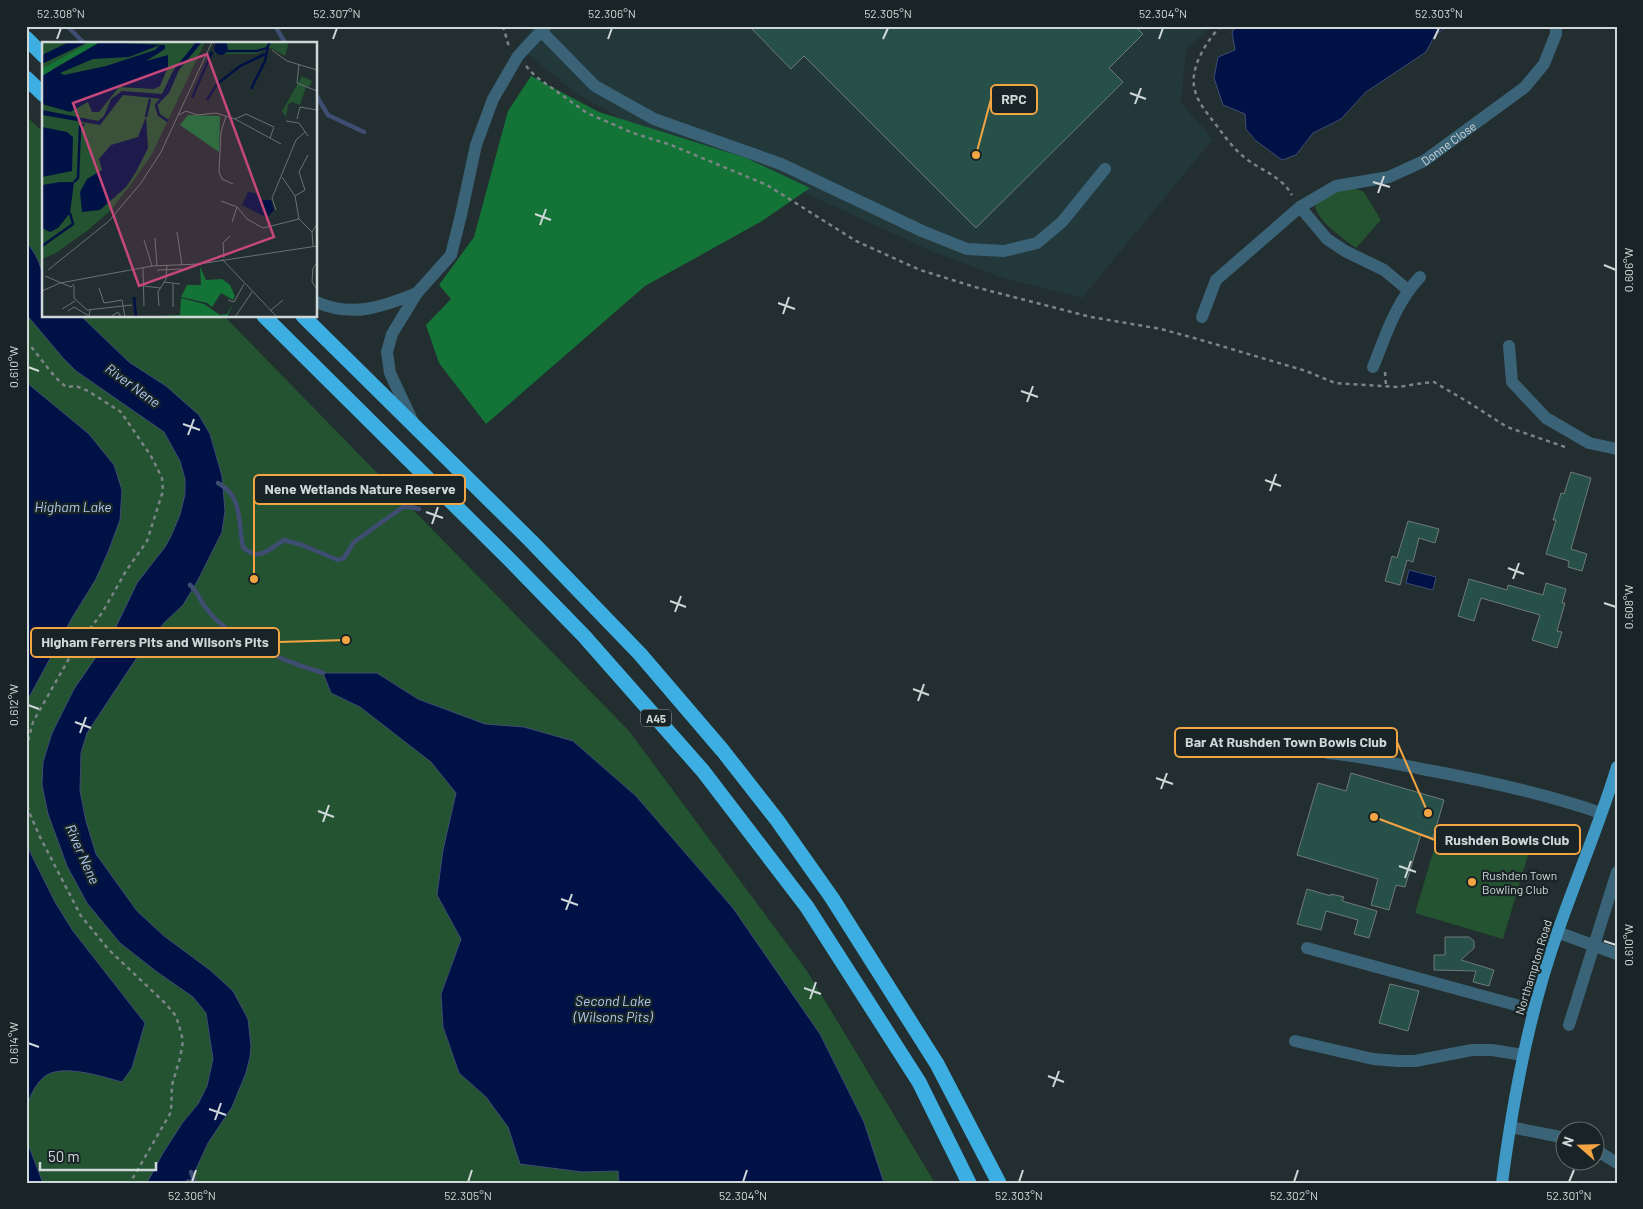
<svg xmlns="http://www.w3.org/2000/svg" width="1643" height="1209" font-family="Barlow,sans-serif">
  <rect width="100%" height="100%" fill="#222e2f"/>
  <path fill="#23383a" d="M534,26h678l-26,24 -5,53 32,36 -131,159 -79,-20 -72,-27 -124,-57 -73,-38 -107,-34 -50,-28 -59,-48z"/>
  <path fill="#235330" d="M26,116l18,17v183h180l405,415 178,240 128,212h-909z
    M1353,188l11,4 17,28 -25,28c-12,-9 -41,-28 -41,-44l19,-12z
    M1441,826l88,26 -26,87 -88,-26z"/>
  <path fill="#147438" d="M531,76l68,36 147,46 64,30 -48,33 -117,65 -159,138 -47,-61 -13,-38 25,-26 -12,-14 35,-48 34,-126z"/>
  <path fill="#001245" stroke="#3e4d71" d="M1237,26h210l-12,9 -9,17 -60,40 -25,27 -28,14 -17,22 -14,5 -27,-20 -9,-11 -1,-15 -22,-9 -9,-27 4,-21 17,-7 -3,-18z
    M26,241c21,27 18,43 18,75h37l48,46 37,24 33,29 11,19 12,42 3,35 -3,21 -24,48 -15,25 -19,18 -26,33 -51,77 -6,20 -1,38 6,30 10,33 41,57 27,25 46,34 23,21 15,28 3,27 -1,11 -4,16 -14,34 -24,36 -17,37h-4l-2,3h-38l16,-30 20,-31 15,-18 9,-18 6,-27 -7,-46 -13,-16 -36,-25 -37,-29 -33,-40 -20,-37 -19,-52 -6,-29 1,-23 9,-29 22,-44 40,-58 23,-48 28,-36 6,-11 9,-21 5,-21v-15l-5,-18 -16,-29 -88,-61 -13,-13 -37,-44z
    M26,382l63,52 25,31 8,25 -2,30 -12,32 -12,27 -24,39 -46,85z
    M1409,570l27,7 -3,13 -27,-7z
    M323,673h54l41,26 67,25 39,3 49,14 63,55 97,112 87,126 44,88 20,61h-265l-1,-12 -36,1 -62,-8 -12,-37 -22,-30 -27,-24 -16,-46 -2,-33 20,-55 -24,-44 6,-45 13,-57 -25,-31 -71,-55 -29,-14z
    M26,844l29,58 18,29 72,92 -13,45 -10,14c-19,-5 -63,-20 -79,-4 -9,8 -13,19 -17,30z
    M26,1139l17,44h-17z"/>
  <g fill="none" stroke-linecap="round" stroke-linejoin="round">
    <path stroke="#3e4d71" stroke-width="4.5" d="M67,26l18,18
      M275,26l11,18
      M316,95l12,20 36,17
      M218,483c25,13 20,39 25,64 16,15 25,3 41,-7l18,5 36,15 6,-2 10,-16 49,-35h8l8,2
      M190,585c6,5 9,12 13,19 5,7 12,15 18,20 27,23 69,39 102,49
      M191,1172l4,11"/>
  </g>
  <path fill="#275148" stroke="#6e7a77" d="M749,26h386l8,8 -34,34 14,14 -147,146 -172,-172 -13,13z
    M1571,472l20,6 -20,71 16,5 -5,17 -14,-4 1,-6 -23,-7 10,-34h-3l8,-27 3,1z
    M1408,521l31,8 -4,14 -16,-5 -6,24 -6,-2 -7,25 -15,-4 7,-25 5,2z
    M1469,579l38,11 1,-5 35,10 3,-12 20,6 -4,14h3l-8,28 5,1 -5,16 -25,-8 8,-25 -59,-17 -7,23 -16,-5z
    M1351,773l93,27 -11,38 -12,-4 -16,53 -9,-2 -7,25 -18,-5 7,-26 -81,-24 21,-72 28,8z
    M1307,889l24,7v-2l13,3 -2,4 35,10 -8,27 -15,-4 4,-14 -32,-9 -5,19 -24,-6z
    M1445,937h24l5,4v7l-13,12 33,10 -5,16 -16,-4 3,-11 -42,-1v-15h11z
    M1390,984l29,7 -11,40 -29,-8z"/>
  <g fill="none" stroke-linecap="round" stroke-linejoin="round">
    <path stroke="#7c8586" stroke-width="2.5" stroke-dasharray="4 4" stroke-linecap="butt" d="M503,26l6,21
      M1221,26c-8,8 -15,18 -20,28 -16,32 -4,47 16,72 8,11 17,23 28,32 17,13 36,18 47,37
      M526,66l9,10 52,37 46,20 38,12 96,40 89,56 64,29 55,17 116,30 70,12 33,9 112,33 29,12 64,4 17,-3 18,-2 34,20 39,25 61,21
      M26,341c14,15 24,33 40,46l10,-1 12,5 33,21 30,44 11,22 1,13 -16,50 -21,30 -24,42 -27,35 -42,74 -7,27
      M1385,372l1,14
      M26,798l3,14 11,25 41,79 28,34 56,53 11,13 4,13 3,12 -3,17 -8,27 -1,27 -41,71"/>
    <g stroke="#3b6378" stroke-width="12">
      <path d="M541,31l54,55 59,33 127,45 141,67 45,18 37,2 33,-8 25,-21 43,-53"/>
      <path d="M1300,207l27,32 18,12 39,19 24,20"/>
      <path d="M316,302c37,16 66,5 101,-9"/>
      <path id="s1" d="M1202,317l14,-37 84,-73 36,-21 53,-9 35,-16 101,-74 19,-23 12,-30v-8"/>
      <path d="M1509,346l3,36 34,36 43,25 28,6"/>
      <path d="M1373,367c13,-32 23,-65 47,-90"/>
      <path d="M412,420l-22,-47 -3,-21 5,-18 25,-41 34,-38 10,-40 15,-70 17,-46 25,-43 27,-29"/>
      <path d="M1328,753c32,3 63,10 94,16 61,11 121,24 179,44"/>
      <path d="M1557,932l60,22"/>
      <path d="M1307,948l227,62"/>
      <path d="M1569,1025l48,-153"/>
      <path d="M1295,1041l78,18 25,2h17l57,-11h20l31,5"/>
      <path d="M1510,1127l56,11"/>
      <path d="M1596,1150l21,13"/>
    </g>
    <path stroke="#3f99c4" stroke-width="12" d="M1502,1183c11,-85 27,-171 56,-252 19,-55 42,-108 59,-164"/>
    <path stroke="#3daee2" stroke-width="15" d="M26,38l18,18
      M26,78l18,17
      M264,316l246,244 74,76 119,135 104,136 112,175 50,101
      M303,316l228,225 109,113 83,97 54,69 55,78 105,166 62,119"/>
  </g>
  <path fill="none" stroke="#d0d7d8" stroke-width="2" d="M57,39l4,-11M333,39l4,-11M608,39l4,-11M883,39l5,-11M1159,39l4,-11M1434,39l5,-11M1130,93l16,6M1135,104l6,-16M1373,182l17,5M1378,193l6,-17M535,214l16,6M540,225l6,-16M1604,265l12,5M778,303l17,6M783,314l6,-17M28,367l11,4M1021,391l17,6M1027,402l6,-16M183,424l17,6M188,435l6,-16M1265,480l16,6M1270,491l6,-17M426,512l17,6M432,524l6,-17M1508,568l16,6M1513,579l6,-16M670,601l16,6M1604,603l12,4M675,612l6,-16M913,689l16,6M918,701l6,-17M28,705l11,4M75,722l16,6M80,733l6,-16M1156,778l17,6M1161,789l6,-16M318,811l16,6M323,822l6,-17M1399,866l17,6M1405,878l6,-17M561,899l17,6M566,910l6,-16M1604,941l12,4M804,988l17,6M810,999l6,-17M28,1043l11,4M1048,1076l16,6M1053,1087l6,-16M209,1109l17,6M215,1120l6,-17M192,1182l4,-12M468,1182l4,-12M743,1182l4,-12M1019,1182l4,-12M1294,1182l4,-12M1569,1182l5,-12"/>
  <circle fill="#f3a443" stroke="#182425" stroke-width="2" cx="1472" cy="882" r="5"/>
  <g text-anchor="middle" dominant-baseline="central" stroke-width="4.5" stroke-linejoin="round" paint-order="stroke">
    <rect fill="#182425" stroke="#99a1a2" stroke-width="1" x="641" y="709.5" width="30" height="17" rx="4"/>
    <g font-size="11" font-weight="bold" fill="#d0d7d8">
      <text x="656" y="718">A45</text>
    </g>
    <g font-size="12" fill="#d0d7d8" stroke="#182425">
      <text stroke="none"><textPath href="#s1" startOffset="315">Donne Close</textPath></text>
      <text transform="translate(1533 967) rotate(-73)">Northampton Road</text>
    </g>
    <g font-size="12" fill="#d0d7d8" stroke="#182425" text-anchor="start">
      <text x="1482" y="875">Rushden Town<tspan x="1482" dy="14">Bowling Club</tspan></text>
    </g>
    <g font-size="14" font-style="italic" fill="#b1c9f1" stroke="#182425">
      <text transform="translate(133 385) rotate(36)">River Nene</text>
      <text x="73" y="506">Higham Lake</text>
      <text transform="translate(83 854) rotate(66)">River Nene</text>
      <text x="613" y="1000">Second Lake<tspan x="613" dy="16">(Wilsons Pits)</tspan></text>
    </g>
  </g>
  <g transform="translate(42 42)">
    <rect width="275" height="275" fill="#222e2f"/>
    <path d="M0,0h163l-53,112 -20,29 -22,28 -22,19 -32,23 -14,6zM175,0h72l-4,14 -14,-8 -15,6h-41zM260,34l10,5 -2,5 -4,1 -6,18 -8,-3 -4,3 -2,12 -4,-6z" fill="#235330"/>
    <path d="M49,0h11l-47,25 -13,13v-11zM146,73l32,1 -1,36 -39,-27zM158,225l6,13 16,-1 8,6 5,11 -2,4 -12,-7 -9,14 -5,-4 -26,-6 6,-12h14zM139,256l23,6 16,11 7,-1 6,-10 -6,13h-89l42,-2z" fill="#147438"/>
    <path d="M172 6a7 7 0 1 1 14 0a7 7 0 1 1-14 0ZM27,0h19l-46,22v-9zM58,0l65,3v4l-19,12 22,-6v12l-8,19 -6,3 -35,-2 -20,25h-7l-4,-10 -18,10 -28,-8v-28zM118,3l-5,5 -49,16 -42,9 -4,-2 33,-14 36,-2zM154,0h6l-23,28 -10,23 -6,6 -40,-4 -23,30 -58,-10v-5l56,11 6,-5 7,-17 11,-8 40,3 11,-23zM104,75l2,31 -12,24 -10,15 -26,23 -18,2 -2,-20 7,-13 15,-9 -3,-11 12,-14 27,-8zM0,85l25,5 6,5 -1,34 -30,6zM18,140h14l-4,31 -12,15 -8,4 -8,-4v-43zM206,150l7,1 7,7h9l3,10 -7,8 -25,-13z" fill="#001245" fill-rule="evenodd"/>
    <path fill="none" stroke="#001245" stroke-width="2.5" d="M185,9h30l10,-3 3,-6M209,47l14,-28 3,-15M121,55l-7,8 3,10 9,6M150,56l20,-46M165,58l10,-16 23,-18 25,-12M104,75l4,-18M32,140l4,-4 2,-51 4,-3M0,204l31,-22 -3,-11M92,255l2,20"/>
    <path fill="none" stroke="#687273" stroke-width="1" d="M230,8l15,11 30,9M257,22l-2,19 20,8M137,73l7,-4 11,4 19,-2 19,6 11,-5 28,13 -4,11M184,74l-5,16 -2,40 3,7 11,5M193,77l46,25M255,77l3,-12 17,3M244,79l13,2 9,13M240,135l13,19 4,23M253,154l10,-6 -6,-18 9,-17M179,159l16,6 10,12 16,9 36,-9M234,168l-4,-12 24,-58 9,-8M257,177l13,13M190,180l5,-15M135,190l5,33M113,196l2,28M102,198l8,26M271,204l-1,-14 5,-8M182,216l-1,-15 7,-7M180,217l55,58M275,221l-4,5 -1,14 5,7M101,226l1,38M6,228l61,-49 32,-38 20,-31 51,-110M115,228l25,-1M3,234l26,11 3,-3M122,240l16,2M18,241l92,-17 47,-2 118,-18M131,242v23M32,244v12l13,12 45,-5M102,244l16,2M57,246l5,15 18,-3 3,17M0,249l18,-8M186,258l6,2 10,-18M117,264l-1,-14 8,-13 1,-14M20,267l13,-8M26,269l6,-4 15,9 1,-6M228,269l13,-11M68,275l8,-5 3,5M193,275l17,-25"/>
    <path fill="#c6487a" fill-opacity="0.15" stroke="#c6487a" stroke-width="2.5" d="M165,12l67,183 -135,49 -66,-183z"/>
    <rect width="275" height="275" fill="none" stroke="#d0d7d8" stroke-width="2.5"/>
  </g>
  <path fill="none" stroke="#f3a443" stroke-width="2" d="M976 155L991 99M254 579L254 489M346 640L279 642M1428 813L1397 742M1374 817L1435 840"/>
  <g fill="#f3a443" stroke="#182425" stroke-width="2">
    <circle cx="976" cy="155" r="5"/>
    <circle cx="254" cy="579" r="5"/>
    <circle cx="346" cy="640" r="5"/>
    <circle cx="1428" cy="813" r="5"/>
    <circle cx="1374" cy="817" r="5"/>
  </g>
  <g fill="#182425" stroke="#f3a443" stroke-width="2">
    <rect x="991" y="85" width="46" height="29" rx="5"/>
    <rect x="254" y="475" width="211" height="29" rx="5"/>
    <rect x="31" y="628" width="248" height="29" rx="5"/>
    <rect x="1175" y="728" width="222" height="29" rx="5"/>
    <rect x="1435" y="825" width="145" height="29" rx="5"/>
  </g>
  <g font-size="14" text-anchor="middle" font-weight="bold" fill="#d0d7d8">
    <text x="1014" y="104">RPC</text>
    <text x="360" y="494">Nene Wetlands Nature Reserve</text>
    <text x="155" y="647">Higham Ferrers Pits and Wilson's Pits</text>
    <text x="1286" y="747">Bar At Rushden Town Bowls Club</text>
    <text x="1507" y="845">Rushden Bowls Club</text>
  </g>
  <rect width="1643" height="1209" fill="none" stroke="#182425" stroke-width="55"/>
  <g transform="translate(1580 1146) rotate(290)"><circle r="24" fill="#182425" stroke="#626c6d"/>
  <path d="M0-4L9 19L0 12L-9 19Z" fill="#f3a443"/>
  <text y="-8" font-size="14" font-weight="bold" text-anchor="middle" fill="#d0d7d8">N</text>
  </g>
  <path d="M40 1162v8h116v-8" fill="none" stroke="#d0d7d8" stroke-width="2.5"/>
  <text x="48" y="1162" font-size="15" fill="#d0d7d8" stroke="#182425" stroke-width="4" paint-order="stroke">50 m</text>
  <rect x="28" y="28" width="1588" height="1154" fill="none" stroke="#d0d7d8" stroke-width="2"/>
  <g font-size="12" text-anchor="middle" fill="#d0d7d8">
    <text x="61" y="18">52.308°N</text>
    <text x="337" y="18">52.307°N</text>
    <text x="612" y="18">52.306°N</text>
    <text x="888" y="18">52.305°N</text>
    <text x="1163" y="18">52.304°N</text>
    <text x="1439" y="18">52.303°N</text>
    <text transform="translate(1629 270) rotate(-90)" y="4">0.606°W</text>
    <text transform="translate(14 367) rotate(-90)" y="4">0.610°W</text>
    <text transform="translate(1629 607) rotate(-90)" y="4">0.608°W</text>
    <text transform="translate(14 705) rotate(-90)" y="4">0.612°W</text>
    <text transform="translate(1629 945) rotate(-90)" y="4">0.610°W</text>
    <text transform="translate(14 1043) rotate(-90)" y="4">0.614°W</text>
    <text x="192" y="1200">52.306°N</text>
    <text x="468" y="1200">52.305°N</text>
    <text x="743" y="1200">52.304°N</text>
    <text x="1019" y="1200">52.303°N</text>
    <text x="1294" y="1200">52.302°N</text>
    <text x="1569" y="1200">52.301°N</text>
  </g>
</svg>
